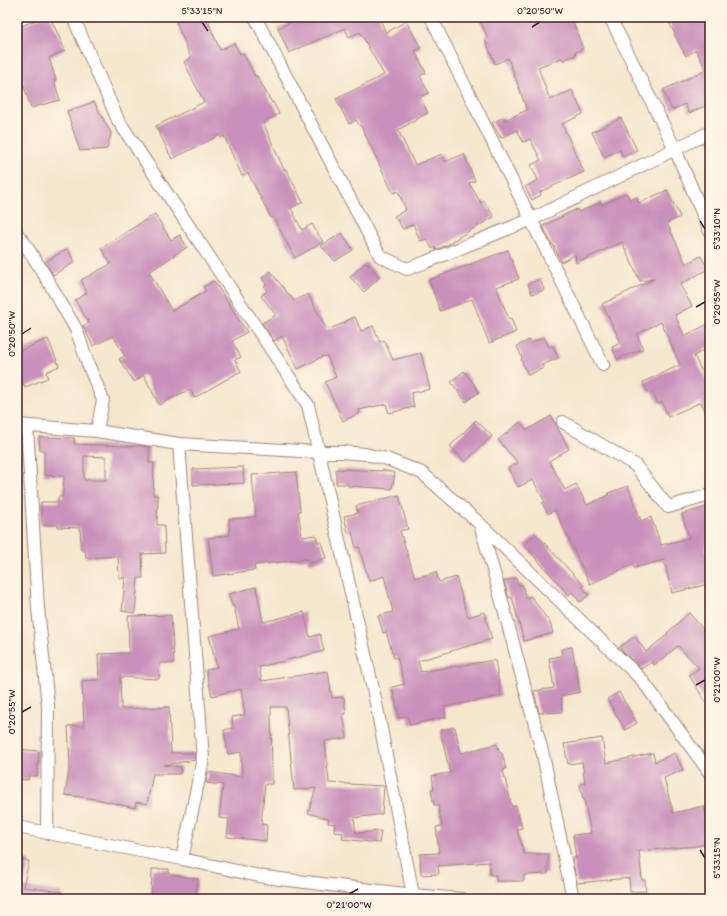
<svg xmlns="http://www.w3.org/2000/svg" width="727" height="916" font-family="Itim,sans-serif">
  <rect width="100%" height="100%" fill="#fcf5e5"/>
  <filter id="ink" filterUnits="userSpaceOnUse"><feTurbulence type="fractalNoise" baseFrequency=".025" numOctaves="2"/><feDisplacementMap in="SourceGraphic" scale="8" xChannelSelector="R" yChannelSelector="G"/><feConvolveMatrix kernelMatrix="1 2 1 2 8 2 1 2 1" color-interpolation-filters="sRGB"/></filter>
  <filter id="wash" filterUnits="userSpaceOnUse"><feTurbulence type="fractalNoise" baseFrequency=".012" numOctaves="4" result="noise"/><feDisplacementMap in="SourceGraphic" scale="16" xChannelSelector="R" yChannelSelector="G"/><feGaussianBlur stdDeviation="0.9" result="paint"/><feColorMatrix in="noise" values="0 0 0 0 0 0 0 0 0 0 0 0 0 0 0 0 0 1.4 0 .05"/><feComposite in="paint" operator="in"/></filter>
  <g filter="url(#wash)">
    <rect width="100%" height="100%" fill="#f5e7cd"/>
    <g id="blocks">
      <path fill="#c990bb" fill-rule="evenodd" d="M42,17h8l15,33 -16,8 7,22 -2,1 6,19 -29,8 -14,-44v-36z
        M174,17h32l14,33 14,-7 6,11 3,-1 12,23h2l15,27 1,-1 6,12 -16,8 21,48 2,-1 17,33 -12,6 11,22 10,-6 11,18 -28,16 -22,-41 -2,1 -23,-45 -6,3 -18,-40 -3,2 -1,-3 -48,24 -16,-33 48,-24 -20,-40 7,-4z
        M302,17h77l7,16 20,-12 15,27 -6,3 11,22 -6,3 9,17 -9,4 8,16 -10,5v1l-20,11 17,35 27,-11 3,8 19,-8 11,27 -6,2 12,20 3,-2 10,16 -42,24 1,1 -17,8 -1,-3 -3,2 -5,-10 -7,2 -7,-17 -10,5 -9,-13 12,-6 -8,-19 -5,2 -32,-67h-1l-4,-6 -7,4 -13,-25 48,-24 -24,-43 -11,5 -4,-9 -56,25 -11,-25z
        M478,17h93l12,32 -8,3 1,3 -13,5 -1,-2 -24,9 12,33 22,-10 11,24 -21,10 22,48 -44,20 1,3 -9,5 -7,-13 13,-7 -7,-15 10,-5 -11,-21 -7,3 -6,-12 -16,8 -9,-15 12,-6 1,3 22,-10 -19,-52 -13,6 -10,-25 3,-1z
        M666,17h44v87l-21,9 -4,-9 -13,6 -9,-20 43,-20 -10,-20 -10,6 -12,-22h1z
        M94,102l17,31 -4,16 -27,2 -13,-40z
        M621,118l16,32 -14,7 -3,-7 -16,7 -12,-25z
        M667,190l13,27 -13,6 19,41 15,-8 7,13 -28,16 12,21 -17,9 9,21 26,-13v23l-7,3 1,1 -10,6 16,31v35l-9,-20 -33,15 -6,-15 -4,2 -6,-13 -4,2 -5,-11 37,-17 -19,-43 -24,12 6,15 -26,10 -5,-12 9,-4 -19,-39 52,-25 -14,2 -18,-39 -46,21 -1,-8 -14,7 -8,-18 -1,1 -9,-19 34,-17 2,3 22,-10 1,3 24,-12 4,7 6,-3 3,6z
        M155,214l16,26 9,-5 7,12 -38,25 23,39 34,-20 -3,-4 11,-6 33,51 -15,9 9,16 -6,3 6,11 -47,27 -4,-9 -31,16 -15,-30 -10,7 -15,-23 6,-3 -12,-20 -20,10 -10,-20 6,-3 -14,-23 12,-7 -6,-13 30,-16 -10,-16z
        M342,233l11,17 -18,11 -14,-15z
        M67,249l8,13 -22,13 -8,-13z
        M508,250l11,29 -23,8 13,32 2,-1 5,14 -27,11 -17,-44 -32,12 -11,-31z
        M366,262l14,15 -16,15 -14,-15z
        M270,271l24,30 14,-7 19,36 19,-8v-1l9,-4 6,14 12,-5 7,16 4,-2 9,20 28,-7 9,36 -19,4 3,14 -25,6 -3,-9 -27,6 1,3 -17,8 -18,-39 11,-5 -9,-21 -3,1v-1l-26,13 -16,-33 -8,5 -12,-18 14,-8 -15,-19 6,-5 -3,-4 2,-3 -4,-6z
        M540,279l4,11 -12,4 -4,-10z
        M544,337l5,10 4,-1 5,12 -16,7 2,3 -16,7 -7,-16 1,-1 -5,-12 12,-6 2,3z
        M48,339l11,27 -13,6 2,6 -23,9 -4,-8 -4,2v-29z
        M464,371l15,21 -13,10 -15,-20z
        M551,416l18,33 -20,12 16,29 11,-6 11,21 22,-10 -1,-2 20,-7 13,35 10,-4 10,28 28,-7 -7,-24 28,-8v37l-5,2 5,20v12l-3,1 2,6 -37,9 -8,-33 -30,8 -1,-4 -43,20 -35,-74 -7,4 -6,-11 3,-1 -12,-22 -15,7 -10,-19 10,-5 -20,-23 22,-18 7,8z
        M476,420l16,16 -27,26 -15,-16z
        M39,437l35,1v6l51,2h17l7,1v16h5l-1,32h5l-1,30h7l1,28 -23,1 1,24h-5l-3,35 -13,-2 3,-33h-6l-1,-22 -32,2 -1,-8h-4l-1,-22 -22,-1v-2h-16l-1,-23h17v-5h5l1,-21 -20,-1v-25h-4zM84,456l22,1v23h-22z
        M243,467l1,16 -51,2v-16z
        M336,469l46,2v-1l13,3 -3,16 -44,-3v-2h-12z
        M296,472l4,39h-2l4,26 14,-2 2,8 3,-1 5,16 -17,6 -2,-5 -53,6 1,5 -42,6 -5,-38 22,-3 -1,-16 27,-2 -4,-42z
        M399,495l9,34 -8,2 15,47 21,-6 3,10 17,-5 12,40 16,-5 8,27 -74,22 3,11 74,-12 6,36 -57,11 2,10 -36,8 -3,-9 -8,2 -7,-31 13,-3 -8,-27 -3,1 -8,-26 -3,1 -5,-17 15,-4 -9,-36 -15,5 -10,-34 -3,1 -4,-16 -4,1 -4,-17 14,-3 -2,-7z
        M536,534l48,52 -2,1 7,8 -9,7 -8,-10 -3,3 -45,-50z
        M516,578l2,7 4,-1 4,14 5,-2 19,27 3,10 -29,8 -12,-44 -3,1 -5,-17z
        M256,587l7,35 41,-10 6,25 10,-3 4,17 -65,16 3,14 66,-10 4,27 12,-1 2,17h-3l4,24 -22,3 4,42 55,3 -2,28 -28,4 2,15 25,-2 -2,12 -37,-4 1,-6 -9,-1 1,-8 -7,-1 1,-4 -21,-6 8,-25 -22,2 -8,-83h-15l1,77h-7l-4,40 6,1 -1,16 -39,-4 2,-18 -10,-1 4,-33 -17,-2 2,-10v-1l34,5 -1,-25 -13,2 -4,-24 9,-2 -1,-11 13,-2 -4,-26 -29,7 -6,-26 11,-3 -8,-31 30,-7 -5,-23h-2l-3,-12z
        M689,613l21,24v72l-21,-34 10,-7 -21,-22 -24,19 -2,-3 -11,7 -8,-10 -1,1 -9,-8 -3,-5 15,-11 11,16 22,-18 -1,-1z
        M171,615l3,48h-14l-1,16 -39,-2 1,32 48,-2 2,46h24v7l-31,5 17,2 -1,7h-27l-6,30 -11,-2 -1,6 -39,-9 -31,-4 5,-31 -2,-38h16l-2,-45 17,-1 -1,-26 31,-1 -1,-37z
        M572,647l8,45 -19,4 1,16 -23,1 -5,-22 20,-3 -5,-30 13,-2 -1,-7z
        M619,692l18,31 -12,7 -18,-31z
        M455,727l6,26 36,-9 3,9h2l4,16 -3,1 7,29 2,8 4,-1 6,22 -5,1 7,25h24v20l-24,1v6h-28v-6h-6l-1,-13 -51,4 1,8 -18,1 -1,-21 19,-1 -3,-26 6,-1 -4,-21h-4l-3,-16h3l-2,-13 18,-3 -10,-43z
        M602,738l4,25 47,-10 2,9 20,-9 8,17 -19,8 9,35 31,-7 6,28v9l-13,3 -58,5 3,29h3l1,11 -16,1 -1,-14 -52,5 -5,-25h4l-3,-23 18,-2 -7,-34h-1l-3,-15 5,-1 -3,-21 -14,2 -4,-20z
        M17,749l22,2 -2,25h-8l-1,4 -11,-1z
        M17,858l12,3 -6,26 39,5v7h-45z
        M152,869h17v5l29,5 -3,20h-44z"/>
    </g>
  </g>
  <g filter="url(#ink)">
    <use href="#blocks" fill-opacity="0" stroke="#a0837c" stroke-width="1"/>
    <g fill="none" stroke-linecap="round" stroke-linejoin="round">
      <defs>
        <path id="street" d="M73,17l45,103 190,285 67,293 38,197
          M255,17l125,239 27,13 19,-7 106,-43 178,-87
          M431,17l172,348
          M610,17l65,132 35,82
          M17,234l6,7 21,33 32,55 12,35 15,36 -6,31
          M563,422l72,43 33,42 42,-12
          M17,425l80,6 82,13 139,8h24l23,2 22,5 35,14 57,50 163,157 68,93
          M27,426l11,182 10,98 -1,127
          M179,444l24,315 -21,100
          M480,524l18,63 45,168 30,144
          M17,827l165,32 82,18 149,18 49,4"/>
      </defs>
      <use href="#street" stroke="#a0837c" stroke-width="14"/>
      <use href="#street" stroke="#fff" stroke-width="12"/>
    </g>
  </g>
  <path fill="none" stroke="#4a1f2b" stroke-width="1.5" d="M202,22l6,9M532,27l8,-5M700,221l5,8M696,307l9,-5M22,334l9,-6M696,685l9,-5M22,712l9,-5M700,850l5,8M349,894l9,-5"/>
  <rect width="727" height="916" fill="none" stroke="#fcf5e5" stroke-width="44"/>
  <rect x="22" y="22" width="683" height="872" fill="none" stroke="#4a1f2b" stroke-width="1.5"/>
  <g font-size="10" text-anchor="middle" fill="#4a1f2b">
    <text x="202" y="14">5°33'15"N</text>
    <text x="540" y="14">0°20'50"W</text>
    <text transform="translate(716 229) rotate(-90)" y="4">5°33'10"N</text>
    <text transform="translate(716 302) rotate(-90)" y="4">0°20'55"W</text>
    <text transform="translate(11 334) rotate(-90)" y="4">0°20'50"W</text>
    <text transform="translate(716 680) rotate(-90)" y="4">0°21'00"W</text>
    <text transform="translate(11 712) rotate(-90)" y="4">0°20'55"W</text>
    <text transform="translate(716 858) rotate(-90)" y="4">5°33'15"N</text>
    <text x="349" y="908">0°21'00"W</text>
  </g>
</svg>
